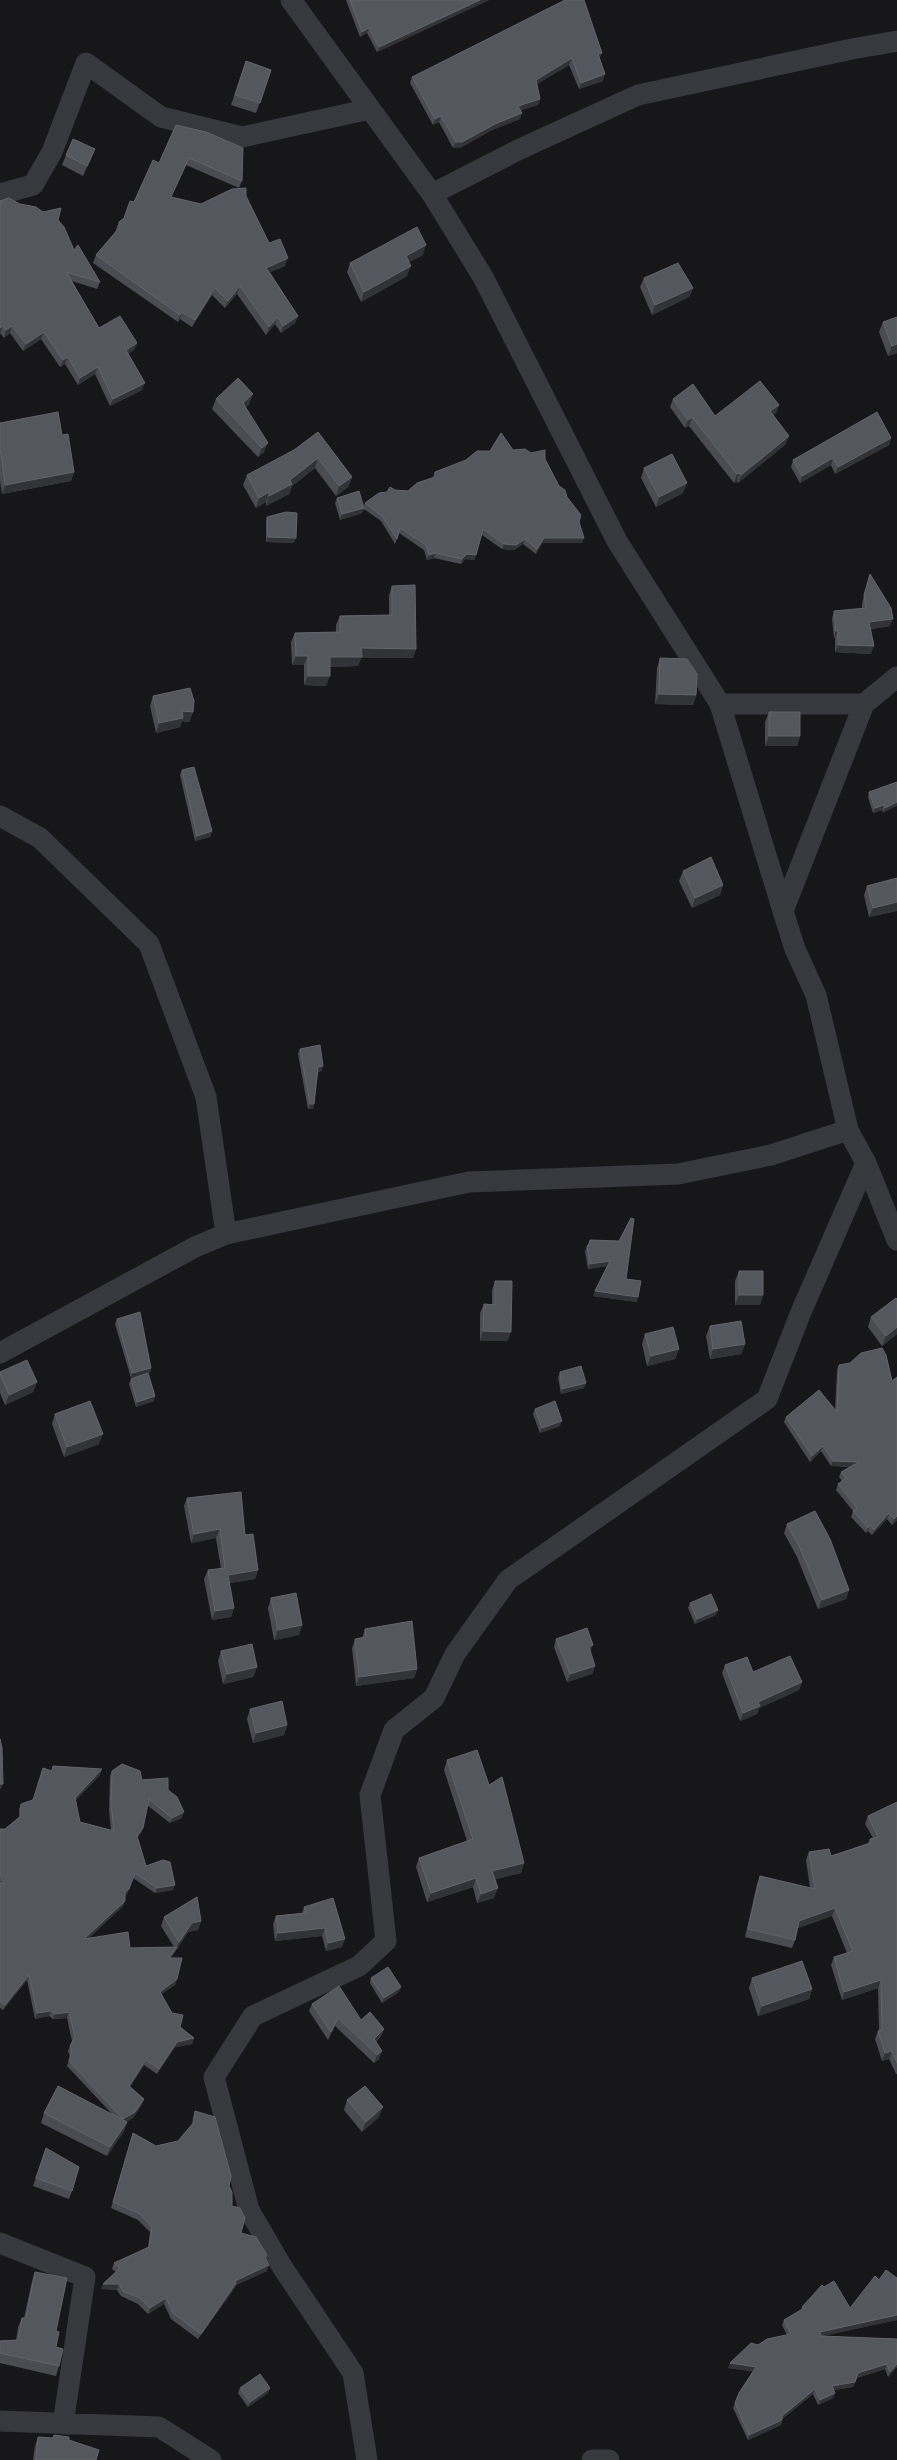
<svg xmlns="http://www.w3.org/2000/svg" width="897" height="2460" font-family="'Exo 2',sans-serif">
  <rect width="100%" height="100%" fill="#17171a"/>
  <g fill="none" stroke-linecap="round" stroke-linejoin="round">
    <path stroke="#38393f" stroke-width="21" d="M291,0l141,194 51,83 134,264 103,163 63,207 12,38 21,46 32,135 18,33 31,77
      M0,194l33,-9 19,-33 34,-89 75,54 81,20 128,-28
      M432,194l88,-45 118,-54 214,-46 45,-8
      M720,704h144l33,-27
      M0,816l40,22 109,106 57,153 20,137 243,-52 209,-8 93,-19 77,-25
      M783,911l81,-207
      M0,1353l195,-106 31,-13
      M0,2243l85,34 -22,147
      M0,2421l159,6 52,33
      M367,2460l-14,-87 -72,-108 -32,-55 -35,-133 39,-61 106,-50 27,-25 -16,-146 24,-65 40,-32 21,-44 53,-74 259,-181 34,-87 65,-149
      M592,2460h17"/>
  </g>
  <path fill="#4a4c52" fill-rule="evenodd" d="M346,0h143l-112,52 -10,-19 -7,4z
    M602,53l-3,6 4,22 -24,8 -10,-24 -32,19 3,15 -2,6 -17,5 -1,9 -28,11 -32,18h-7l-14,-26 -6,3 -23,-42 2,-6z
    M246,61l25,9 -15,43 -25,-8z
    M176,125l66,56 -3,7 7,8 23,47 16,23 -15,6 28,44 -3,7 -14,10 -6,-9 -9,11 -29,-41 -12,14 -13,-13 -20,32 -12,-8 -2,3 -85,-59 3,-8 20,-24v-2l3,-7 5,-4 10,-16 25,-39zM186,165l53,23 -38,16 -30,-7z
    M66,155l25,4 -8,17 -21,-11z
    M20,204l23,8 15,8 16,30 26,32 -3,7 -25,-8 27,47 38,15 -3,7 -6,4 14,36 -32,16 -15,-32 -17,11 -13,-21 -5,3 -19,-28 -18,12 -13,-18 -6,5 -4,-5z
    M423,255l-14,7 -2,14 -46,26 -14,-30 3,-9z
    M644,278l49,10 -4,9 -37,18 -12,-28z
    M883,322l14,31 -9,3 -9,-24z
    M216,399l33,5 -3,3 18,45 -6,5 -46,-48z
    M673,399l42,17 64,-11 -3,8 -3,2 13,29 -48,39 -1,-2 -3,2 -45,-57 -4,2 -15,-21z
    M0,423l62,12 12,37 -3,9 -69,13 -2,-13z
    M318,432l34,45 -4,10 -12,9 -21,-28 -23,18 -3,8 -23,12v-4l-10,6 -13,-23 4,-10 47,-25z
    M891,438l-2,7 -54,29 -4,-9 -31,18 -9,-16 2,-7z
    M513,450l18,3 14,6 14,27 8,11 12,25 5,16 -2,5h-40l-6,11 -13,-10 -9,6 -12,-1 -20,-14 -8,25 -9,-1 -4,5 -27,-6 -7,2 -3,-10 -25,-17 -4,11 -14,-23 -17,-12 -2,4 -22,7 -5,-17 2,-5 27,8 1,-3 30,-13 13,1 25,-14 2,-5 55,-21z
    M644,468l39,25 -27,14 -15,-29z
    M267,517l27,26 -28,-1v-20z
    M870,574l20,52 -19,3v25l-36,-2v-14h-1l-2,-19 2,-8 28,-2v-6z
    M392,586l24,63 -3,9h-52l-3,8 -28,1 -4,19 -22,-1v-20h-12l-1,-23 4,-9 41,-1v-7l4,-9 49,-1v-20z
    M660,658l36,37 -3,10 -38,-1 2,-36z
    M153,696l40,16 -4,10 -7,-1 -2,6 -24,6 -6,-27z
    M769,712l31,24 -3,10h-32v-24z
    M182,770l30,61 -2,6 -15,4 -15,-66z
    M897,782l-14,31 -1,-3 -9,3 -5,-16 1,-5z
    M683,871l40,14 -3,10 -28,13 -13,-27z
    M897,878v33l-28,6 -5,-22 3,-9z
    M300,1049l22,22 -4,1 -4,32 -1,5h-5l-10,-55z
    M590,1240l29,1 7,38 11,23 -44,-6 14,-30 -19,3 -3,-18z
    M739,1271l24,24 -3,10h-25v-24z
    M495,1281l13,60h-28v-28l4,-9 8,1v-15z
    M871,1317l26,17 -15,12 -14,-19z
    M117,1319l34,49 -1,5h-2l7,23 -1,5 -18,6 -7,-23 2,-5 13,-4 -13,3 -16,-54z
    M710,1326l35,18 -4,10 -31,5 -4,-23z
    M645,1334l34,15 -4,10 -28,7 -5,-22z
    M839,1365l53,16 5,-4v143l-5,5 -5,-6 -15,16 -4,-4 -2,2 -15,-16 2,-6 -17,-21 2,-6 4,-3 -3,-4 2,-5 9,-5 -19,-1 -10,-15 -11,11 -26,-40 2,-5 49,-7 2,-40z
    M0,1372l37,10 -4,10 -28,13 -5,-12z
    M560,1372l26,11 -2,5 -23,6 -3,-17z
    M535,1409l25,17 -20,7 -7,-19z
    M55,1414l44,30 -35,13 -12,-33z
    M187,1498l58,37 13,35 -3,9 -26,4 5,25 -3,9 -19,3 -8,-41 4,-9 13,-1 -5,-31 -25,5 -7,-37z
    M787,1524l62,66 -3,9 -28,10 -21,-52 -13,-24z
    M271,1598l31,27 -3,10 -25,5 -6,-32z
    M690,1603l26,12 -21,9 -7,-16z
    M365,1629l52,40 -3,9 -58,8 -4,-38 3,-9 7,-1z
    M556,1639l34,14 5,13 -3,8 -25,8 -13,-35z
    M221,1651l36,16 -4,10 -30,7 -5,-23z
    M725,1665l28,7 49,10 -3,8 -40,18 -2,6 -17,7 -18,-48z
    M250,1709l37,16 -3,10 -31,8 -6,-24z
    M447,1760l42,25 35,78 -3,10 -26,6 -1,19 -17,5 -4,-16 -46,15 -11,-35 3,-9 48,-17 -23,-71z
    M53,1766l47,9 -24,25 4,22 31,8 -2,-20 1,-34 2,-5 30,9 26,10 14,28 -12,5 -23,-18 -4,23 -2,5 -4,5 9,28 27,24 -18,3 -22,-15 -6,16 -2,2v5l-2,5 -34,32 41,10 44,-1 -13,-21 3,-9 37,4 -3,9 -10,2 -17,26 6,21 -2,6 -14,9 11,19 8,14 14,11 -2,6 -17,3 -18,27 -13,-9 -14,22 14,12 -2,5 -9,14 -7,4h1l-3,9 -17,25 -66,-33 3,-10 68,1 -45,-48 3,-9 -2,-6 4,-10 -5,-23 -14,1 -4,-3 -14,3 -8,-39 -24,30 -3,-2v-179h5l14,-12v-8l2,-5 11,-4 19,-29z
    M897,1802v272h-1l-7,-15 -7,2 -7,-22 3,-8h1l-1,-43 -36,12 -11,-35 3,-8 13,-4 -15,-37 -34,12 -3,12 -3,8 -47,-11 12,-53 3,-8 50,12 -4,-28 3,-8 22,4 37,-13 2,-4 3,-1 -8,-14 3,-8z
    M304,1907l38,40 -16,4 -4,-15 -47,5 -2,-17 3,-8 26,-3z
    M371,1978l28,14 -17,11 -12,-20z
    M752,1978l60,11 -3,10 -51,17 -9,-28z
    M312,2004l49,16 23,9 -3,7 -5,6 3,17 -5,4 -39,-37 -7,14 -19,-29z
    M347,2100l32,17 -17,15 -18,-22z
    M195,2111l34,75 3,20 9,27 26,22 -2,4 2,12 -31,14 -2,4 -36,50 -27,-20 -7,-15 -16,10 -10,-10 -17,-8 -4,-6 -16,-1 15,-17 -4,-3 2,-6 34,-15 2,-16 -12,-12 -27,-12 22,-75 23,13 22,-5 14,-16 1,-8z
    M46,2148l26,43 -3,8 -36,-13z
    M35,2272l21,59v16l3,19 -3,10 -56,-13v-22l16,-1 2,-13 4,-9h2l8,-37z
    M897,2278v42l-76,16 76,3v28l-9,10 -3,-8 -28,9 -4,9 -19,3 -1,8 -15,7 -5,-11 -31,25 -1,6 -33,15 -15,-32 6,-15 14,-22 -25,-3 30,-23 29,-10 -5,-10 2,-5 17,-10 1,-3 48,1 29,-28z
    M240,2388h30l-2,5 -20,14 -10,-14z
    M54,2435l15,5 27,20h-63l2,-14 3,-9 15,1z"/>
  <path fill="#313337" d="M480,0h9l-112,52 2,-5z
    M369,28l-2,5 -7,4 2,-5z
    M602,53l-3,6 -1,-5z
    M572,58l-3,7 -35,21 2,-6z
    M605,74l-2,7 -24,8 2,-6z
    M540,99l-2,6 -22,7 2,-6z
    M522,113l-2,6 -28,11 -32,18h-7l3,-6 39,-18z
    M441,116l-2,6 -6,3 2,-6z
    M95,149l-4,10 -8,17 4,-10z
    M426,245l-3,10 -21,11 4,-10z
    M288,258l-3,8 -21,9 2,-7z
    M411,266l-4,10 -46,26 3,-10z
    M240,286l-3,8 -12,14 3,-7z
    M215,288l-3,7 -20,32 3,-7z
    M693,288l-4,9 -37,18 3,-10z
    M182,312l-2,7 -2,3 2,-7z
    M298,316l-3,7 -14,10 2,-7z
    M278,317l-3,7 -9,11 3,-8z
    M3,326l-3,7v-5z
    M12,326l-2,7 -6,5 2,-8z
    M44,332l-3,7 -18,12 3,-7z
    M137,343l-3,7 -11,7 3,-7z
    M897,344v9l-9,3 4,-10z
    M68,357l-3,7 -5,3 3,-7z
    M98,367l-3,7 -17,11 2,-7z
    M145,383l-3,7 -32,16 3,-7z
    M253,394l-4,10 -9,9 3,-10z
    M779,405l-3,8 -9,7 3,-9z
    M692,417l-3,9 -4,2 3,-8z
    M789,436l-3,8 -48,39 3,-8z
    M891,438l-2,7 -54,29 3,-7z
    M268,443l-4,9 -6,5 4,-9z
    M318,458l-3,10 -23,18 -3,8 -23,12 3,-10z
    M833,458l-2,7 -31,18 2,-7z
    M74,472l-3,9 -69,13 3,-9z
    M740,473l-3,8 -3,2 3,-9z
    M352,477l-4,10 -12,9 3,-10z
    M687,483l-4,10 -27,14 3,-10z
    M269,492l-3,10 -10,6 3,-10z
    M364,508l-2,5 -22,7 2,-6z
    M268,537l28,1 -2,5 -28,-1z
    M544,538h40l-2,5h-40l-6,11 1,-5z
    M525,539l-2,5 -9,6 -12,-1 2,-5z
    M436,553l-2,5 -7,2 2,-5z
    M467,554l9,1 -2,5 -9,-1 -4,5 1,-5z
    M893,619l-3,7 -23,4 2,-8z
    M836,631h2l-3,7h-1z
    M838,645l36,1 -3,8 -36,-2z
    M361,648l55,1 -3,9h-52l-3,8 -31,1 3,-10z
    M296,656h12l-4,9h-12z
    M308,676h22l-4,10 -22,-1z
    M659,694l37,1 -3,10 -38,-1z
    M182,711l11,1 -4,10 -7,-1 -2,6 -24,6 3,-10z
    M769,736h31l-3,10h-32z
    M897,802v4l-14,7 2,-5z
    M884,805l-2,5 -9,3 2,-5z
    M212,831l-2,6 -15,4 2,-5z
    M723,885l-3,10 -28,13 3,-10z
    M897,902v9l-28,6 4,-9z
    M323,1066l-1,5 -5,1 1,-5z
    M310,1104h4l-1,5h-5z
    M610,1261l-2,5 -20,3 2,-5z
    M595,1291l43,6 -1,5 -44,-6z
    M739,1295h24l-3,10h-25z
    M897,1327v7l-15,12 4,-10z
    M483,1331l28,1 -3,9h-28z
    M745,1344l-4,10 -31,5 3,-10z
    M679,1349l-4,10 -28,7 4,-10z
    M151,1368l-1,5 -19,5 1,-5z
    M37,1382l-4,10 -28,13 4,-10z
    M586,1383l-2,5 -23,6 1,-5z
    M155,1396l-1,5 -18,6 1,-5z
    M562,1421l-2,5 -20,7 2,-5z
    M103,1434l-4,10 -35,13 3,-10z
    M823,1446l-2,5 -11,11 2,-6z
    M833,1461l26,1 -2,5 -26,-1z
    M889,1513l-2,6 -15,16 2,-5z
    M897,1516v4l-5,5 2,-6z
    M870,1525l-2,6 -2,2 2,-5z
    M220,1529l-4,9 -25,5 3,-9z
    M258,1570l-3,9 -30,5 3,-9z
    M849,1590l-3,9 -28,10 4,-9z
    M234,1608l-3,9 -19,3 3,-9z
    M718,1610l-2,5 -21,9 2,-5z
    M302,1625l-3,10 -25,5 4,-10z
    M593,1645l-3,8 -1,-6z
    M595,1666l-3,8 -25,8 3,-8z
    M257,1667l-4,10 -30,7 4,-10z
    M417,1669l-3,9 -58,8 3,-9z
    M802,1682l-3,8 -40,18 -2,6 -17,7 3,-8 15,-11z
    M287,1725l-3,10 -31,8 3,-10z
    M102,1769l-2,6 -27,28 2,-5z
    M0,1784h3l-2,5h-1z
    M184,1812l-2,6 -12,5 2,-5z
    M143,1828l-2,5 -6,9 2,-6z
    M524,1863l-3,10 -32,8 3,-10z
    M476,1878l-3,9 -46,15 4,-9z
    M175,1885l-2,5 -18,3 2,-5z
    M498,1888l-4,10 -17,5 4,-9z
    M129,1889l-2,5 -4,4 2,-6z
    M125,1901l-2,5 -41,39 2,-6z
    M835,1908l-3,8 -35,12 2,-7z
    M201,1921l-3,9 -10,2 -12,18 3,-8 13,-19z
    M325,1928l-3,8 -47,5 3,-8z
    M345,1939l-3,8 -16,4 2,-8z
    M177,1947l-2,5 -8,12 2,-6z
    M29,1975l-2,5 -24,30 2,-5z
    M177,1979l-2,6 -17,12 2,-5z
    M881,1980l-3,8 -36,12 2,-8z
    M401,1987l-2,5 -17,11 2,-5z
    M812,1989l-3,10 -51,17 4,-10z
    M51,2011l-2,5 -14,3 2,-6z
    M69,2012l-2,6 -14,1 2,-5z
    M338,2018l-3,8 -7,14 3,-8z
    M384,2029l-3,7 -10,11 3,-8z
    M194,2038l-2,6 -17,3 -18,27 2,-5 18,-27z
    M382,2051l-3,8 -5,4 3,-8z
    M892,2051l-3,8 -7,2 3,-8z
    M146,2060l-2,5 -17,26 2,-5z
    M144,2099l-2,5 -9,14 -12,6 2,-5z
    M383,2107l-4,10 -17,15 4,-10z
    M127,2122l-3,9 -17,25 3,-9z
    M269,2265l-2,6 -31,14 -2,4 -36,50 3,-5 34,-53z
    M103,2284h16l-2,6 -16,-1z
    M166,2298l-2,6 -16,10 2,-6z
    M897,2315v5l-78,17 1,-5z
    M730,2363l26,4 -2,5 -26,-4z
    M887,2364l-2,5 -28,9 -4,9 -23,4 2,-5 26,-13z
    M897,2364v3l-9,10 2,-5z
    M270,2388l-2,5 -20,14 2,-5z
    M815,2389l-2,5 -33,27 2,-5z
    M835,2393l-2,5 -15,7 2,-5z
    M782,2420l-1,5 -33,15 1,-5z"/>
  <path fill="#54575d" stroke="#62656c" d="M350,0h130l-101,47 -10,-19 -7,4z
    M565,0h19l18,53 -4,1 7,20 -24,9 -9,-25 -36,22 4,19 -22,7 4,7 -27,11 -33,18h-6l-15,-26 -6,3 -23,-42z
    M246,61l25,9 -11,33 -25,-8z
    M176,125l30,7 37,16 -1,33 -53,-23 -18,39 30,7 31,-15 14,-1v8l23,47 11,-4 8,19 -22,10 32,48 -15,10 -5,-9 -9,10 -29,-41 -12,15 -13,-13 -20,32 -13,-8 -2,3 -84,-60 23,-27v-6l5,-4 6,-17 4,1 19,-42 6,3z
    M73,139l22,10 -8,17 -21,-11z
    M9,198l11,6 16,3 7,5 18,-4 -3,12 6,7 10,23 4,-5 22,37 -34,-10 33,56 21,-12 17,27 -11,7 19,33 -32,16 -15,-32 -18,11 -12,-21 -5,3 -19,-28 -18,12 -14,-18 -6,4 -3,-4 -3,2v-127z
    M417,227l9,18 -20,11 5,10 -47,26 -14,-29z
    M678,263l15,25 -38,17 -11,-27z
    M897,317v27l-5,2 -9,-24z
    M238,378l15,16 -10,9 25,40 -6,5 -46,-49z
    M760,381l19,24 -9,6 19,25 -48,39 -1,-2 -3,1 -45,-57 -4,3 -15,-21 20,-15 22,32z
    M58,412l4,23 6,-1 6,38 -69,13 -4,-32h-1v-30z
    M877,412l14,26 -53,29 -5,-9 -31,18 -9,-16z
    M318,432l34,45 -13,9 -21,-28 -28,22 2,4 -23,12v-4l-10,6 -12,-23 47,-25z
    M501,433l12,17 12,-1 6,4 14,-3v9l14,27 6,4 2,7 14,18 -2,7 5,16h-40l-7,11 -12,-10 -9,6 -12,-1 -21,-15 -7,26 -9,-1 -5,5 -26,-6 -7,2 -3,-10 -26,-17 -3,11 -15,-23 -17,-13 14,-10 8,-1 3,-5 5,3 13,1 9,-8 18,-6v-5l31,-12 11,-9h13z
    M672,454l15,29 -28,14 -15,-29z
    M359,491l5,17 -22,6 -5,-16z
    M286,512l11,1 -1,25 -28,-1 -1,-20z
    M870,574l21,34 2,11 -24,3 5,24 -36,-1v-14h-2l-2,-20 32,-3 -2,-13z
    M415,585l1,64 -55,-1 1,9h-32v19h-22v-20h-12l-1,-23 45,-1v-16l52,-1v-29z
    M660,658l27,1 10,15 -1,21 -37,-1z
    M190,688l4,13 -1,11 -11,-1 1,7 -24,5 -6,-27z
    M769,712h31v24h-31z
    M194,767l18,64 -15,5 -15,-66z
    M897,782v20l-12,6 -1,-3 -9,3 -6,-16z
    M711,857l12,28 -28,13 -12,-27z
    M897,878v24l-24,6 -6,-22z
    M320,1045l3,21 -5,1 -4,37h-4l-10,-55z
    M631,1218l3,1 -8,60 15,2 -3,16 -43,-6 15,-30 -20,3 -3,-18 2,-1 1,-5 29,1z
    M739,1271h24v24h-24z
    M495,1281h17l-1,51 -28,-1 1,-27 11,1z
    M896,1298l1,1v28l-11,9 -15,-19z
    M140,1312l11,56 -19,5 -15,-54z
    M741,1321l4,23 -32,5 -3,-23z
    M673,1327l6,22 -28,7 -6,-22z
    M882,1348l4,7 6,26 5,-4v139l-3,3 -5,-6 -15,17 -4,-5 -2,3 -15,-17 4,-3 -19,-24 8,-6 -5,-6 18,-10 -26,-1 -10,-15 -11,10 -26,-39 33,-27 18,22 2,-47 11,-2 11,-10z
    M27,1360l10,22 -28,13 -9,-21v-2z
    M581,1366l5,17 -24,6 -2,-17z
    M148,1373l7,23 -18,6 -6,-23z
    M90,1401l13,33 -36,13 -12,-33z
    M555,1401l7,20 -20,7 -7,-19z
    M241,1492l4,43 8,-1 5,36 -30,5 6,33 -19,3 -7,-41 17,-2 -5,-39 -26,5 -7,-36z
    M815,1511l15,28 19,51 -27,10 -22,-52 -13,-24z
    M296,1593l6,32 -24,5 -7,-32z
    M711,1594l7,16 -21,9 -7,-16z
    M412,1621l5,48 -58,8 -4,-38 11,-2 -1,-8z
    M587,1628l6,17 -4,2 6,19 -25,8 -14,-35z
    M252,1644l5,23 -30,7 -6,-23z
    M790,1656l12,26 -44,20 2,4 -17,7 -18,-48 22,-8 6,15z
    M282,1701l5,24 -31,8 -6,-24z
    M0,1739l2,9 1,36h-3z
    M477,1750l12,35 13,-8 22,86 -32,8 6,17 -17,6 -5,-16 -45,15 -12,-35 54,-19 -26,-79z
    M122,1764l18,7 2,9 26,-2v12l9,7 7,15 -12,6 -23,-19 -6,29 -6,8 9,30 17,-6 7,2 5,23 -18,3 -22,-15 -6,16 -4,3v9l-41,38 44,-7 2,16 47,-1 -8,11h13l-5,21 -17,13 12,21 11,2 -3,12 14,11 -17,4 -18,27 -13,-9 -17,26 15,13 -9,13 -12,7 -54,-58 3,-10 -2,-5 5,-9 -6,-25 -14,2 -4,-3 -14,2 -8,-38 -24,30 -5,-4v-118l5,1 -5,-8v-47h5l16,-13v-12l12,-4 10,-32 9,3 1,-5 49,3 -27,29 5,24 34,9 -3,-27 1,-33z
    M897,1802v261l-5,-12 -7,2 -7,-22 4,-1 -1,-50 -37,12 -10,-35 19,-6 -18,-43 -36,13 -4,19 -47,-11 12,-53 55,13 -6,-37 20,-3 2,7 40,-13 -1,-4 8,-2 -10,-21z
    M197,1897l4,24 -9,2 -13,19 -15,-25z
    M333,1898l12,41 -17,4 -3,-15 -47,5 -2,-17 30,-3 -2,-6z
    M802,1961l10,28 -50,17 -10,-28z
    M388,1967l13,20 -17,11 -13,-20z
    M339,1986l22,34 9,-8 14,17 -10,10 8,12 -5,4 -39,-37 -7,14 -19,-28z
    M58,2086l69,36 -17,25 -66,-34z
    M365,2086l18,21 -17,15 -19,-22z
    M195,2111l20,6 16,59 -2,10 3,6v14l8,2 5,10 -4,15 15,4 11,18 -2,3 4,7 -34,16 1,2 -35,51 -28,-21 -7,-15 -16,10 -10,-10 -17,-7 -4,-7h-16l17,-16 -6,-5 35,-16 3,-20 -12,-13 -27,-12 20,-69 23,13 22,-5 16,-19z
    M46,2148l33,19 -7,24 -36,-13z
    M886,2270l11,8v37l-77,17 1,4 76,3v25l-7,8 -3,-8 -29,9 -3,9 -23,4 3,7 -15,7 -5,-11 -33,27v4l-33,15 -14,-32 4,-10 17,-26 -26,-4 21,-20 7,2 9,-6 24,-5 -7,-14 20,-12 -2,-1 20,-22 2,2 10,-6 16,27 25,-32 4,4z
    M35,2272l32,6 -11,53 3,1 -3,15 7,2 -4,17 -59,-13v-12l18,-1 4,-22h4z
    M260,2374l10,14 -20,14 -10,-14z
    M54,2435l15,2v3l30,10 -3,10h-60l2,-23 15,1z"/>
</svg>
